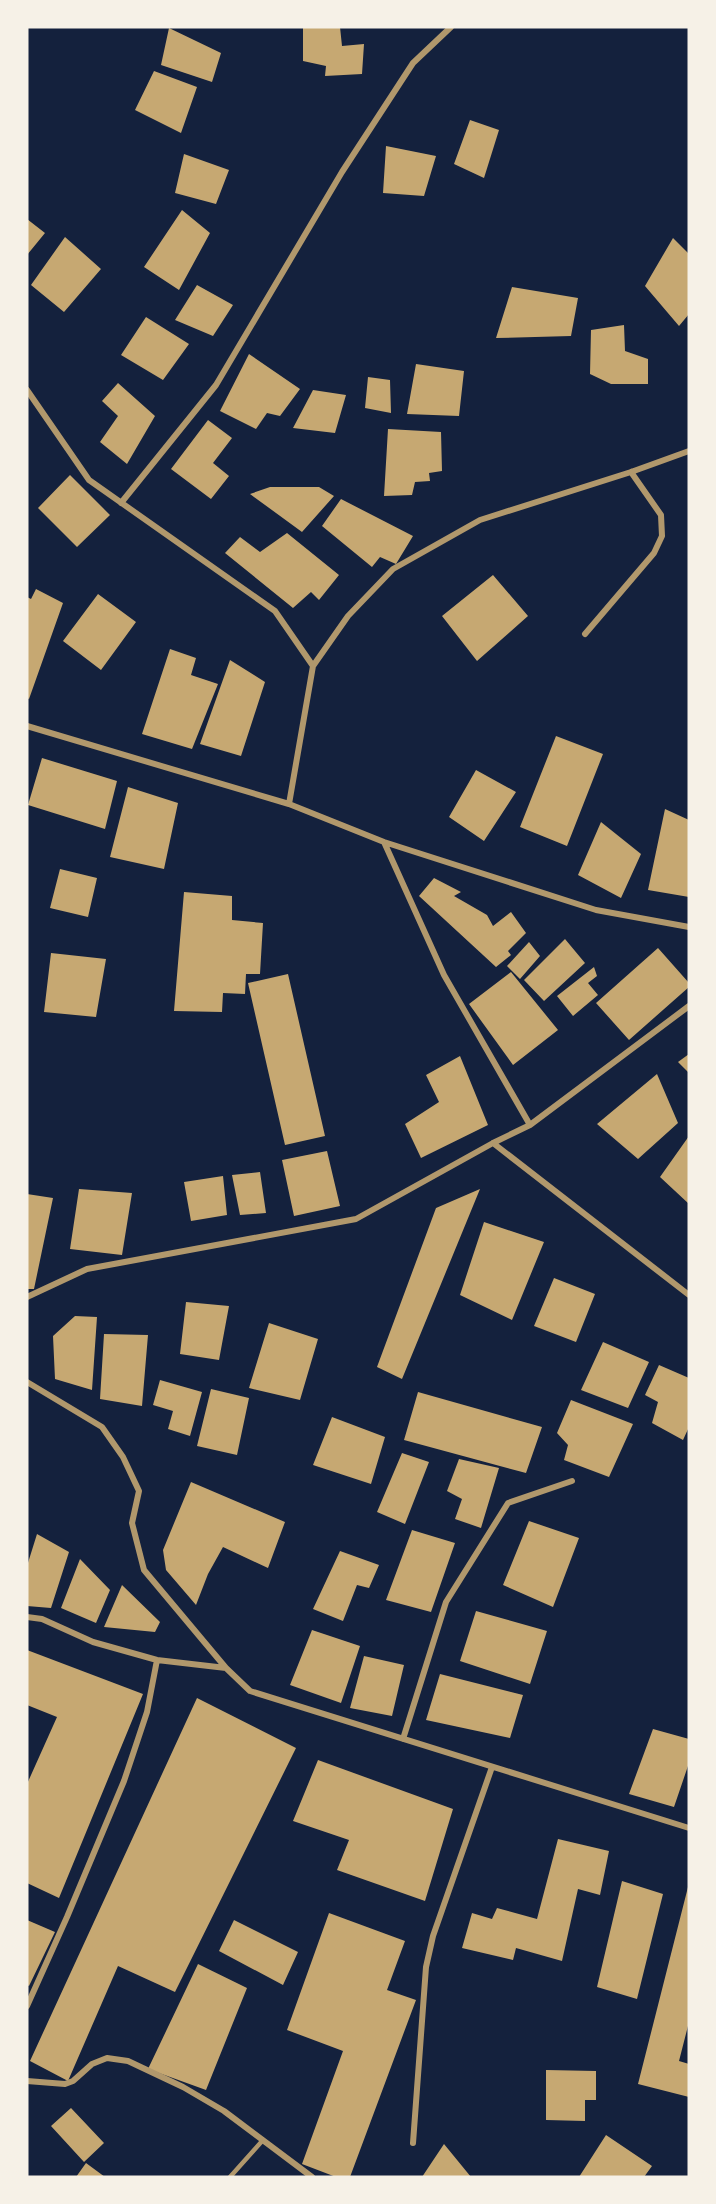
<svg xmlns="http://www.w3.org/2000/svg" width="716" height="2204" font-family="'Noto Sans',sans-serif">
  <rect width="100%" height="100%" fill="#14213d"/>
  <path fill="#c6a872" d="M303,27h37l2,19 22,-2 -2,30 -37,2 1,-10 -23,-5z
    M169,28l52,25 -9,29 -51,-17z
    M154,71l43,16 -16,46 -46,-23z
    M470,120l29,10 -15,48 -30,-14z
    M386,146l50,10 -12,40 -41,-3z
    M184,154l45,16 -13,34 -41,-11z
    M182,210l28,23 -31,57 -35,-23z
    M27,219l18,14 -18,22z
    M65,237l36,32 -37,43 -33,-27z
    M673,238l16,16v60l-10,12 -34,-40z
    M197,285l36,20 -20,31 -38,-16z
    M512,287l66,11 -7,38 -75,2z
    M146,317l43,27 -26,36 -42,-25z
    M624,325l1,26 23,8v25h-37l-21,-10 1,-44z
    M249,354l51,35 -20,27 -13,-3 -11,16 -36,-18z
    M416,364l48,7 -5,45 -52,-2z
    M368,377l22,3 1,33 -26,-5z
    M118,383l37,33 -28,48 -27,-22 18,-26 -16,-15z
    M313,390l33,5 -11,38 -42,-5z
    M208,420l24,18 -19,25 16,13 -18,23 -40,-30z
    M388,429l53,3 1,39 -13,2 1,8 -15,1 -3,13 -28,1z
    M70,475l40,40 -33,32 -39,-39z
    M270,487h49l15,9 -32,36 -52,-38z
    M341,499l72,37 -17,28 -16,-7 -8,10 -50,-41z
    M287,533l52,42 -20,25 -8,-8 -18,16 -68,-55 15,-16 20,15z
    M493,575l35,41 -51,45 -35,-45z
    M36,589l27,14 -34,96 -2,-1v-101l4,2z
    M98,594l38,28 -35,48 -38,-29z
    M170,649l26,9 -5,17 27,9 -26,65 -50,-15z
    M230,660l35,22 -24,74 -41,-12z
    M556,736l47,18 -36,92 -47,-19z
    M42,758l75,23 -12,48 -77,-24z
    M476,770l40,22 -32,49 -35,-24z
    M128,787l50,16 -14,66 -54,-12z
    M665,809l24,11v77l-41,-7z
    M601,822l40,32 -20,44 -43,-23z
    M60,869l37,9 -9,39 -38,-9z
    M434,878l27,14 -7,4 33,19 6,11 18,-14 15,21 -18,18 3,4 -15,12 -77,-71z
    M184,892l48,4v24l31,3 -3,51h-14l-1,20 -22,-1 -1,19 -48,-1z
    M565,939l20,24 -41,38 -20,-21z
    M529,942l11,14 -20,23 -13,-13z
    M658,948l31,35v4l-60,53 -33,-37z
    M51,953l55,6 -10,58 -52,-5z
    M594,967l3,9 -9,7 10,12 -25,21 -16,-20z
    M511,972l47,58 -45,35 -44,-61z
    M288,974l37,162 -40,9 -37,-162z
    M689,1054v19l-11,-11z
    M460,1056l28,69 -67,33 -16,-34 34,-22 -13,-27z
    M657,1074l21,49 -40,36 -41,-35z
    M689,1136v68l-29,-27z
    M327,1151l13,55 -46,10 -12,-56z
    M260,1172l6,41 -26,2 -8,-40z
    M223,1176l4,39 -36,6 -7,-39z
    M79,1189l53,4 -10,62 -52,-6z
    M480,1189l-78,190 -25,-12 59,-159z
    M27,1194l26,4 -19,91h-7z
    M484,1222l60,20 -32,78 -52,-25z
    M554,1278l41,16 -19,48 -42,-16z
    M186,1302l43,4 -10,54 -39,-6z
    M75,1316l22,1 -5,73 -37,-11 -2,-43z
    M269,1323l49,16 -18,61 -51,-12z
    M104,1334l44,1 -6,71 -42,-7z
    M603,1342l46,20 -21,46 -47,-18z
    M659,1365l30,13v49l-6,13 -31,-17 6,-21 -13,-7z
    M160,1380l42,12 -12,44 -22,-7 5,-18 -20,-6z
    M211,1389l38,9 -12,57 -40,-9z
    M418,1392l124,35 -16,46 -122,-33z
    M571,1400l62,24 -24,53 -45,-17 4,-15 -11,-12z
    M332,1417l53,20 -14,47 -58,-19z
    M402,1453l27,9 -24,62 -28,-12z
    M459,1459l40,9 -18,60 -26,-9 7,-20 -15,-8z
    M191,1482l94,40 -17,46 -45,-21 -15,27 -12,31 -30,-35 -3,-20z
    M529,1521l50,17 -26,69 -50,-22z
    M412,1530l43,13 -24,69 -45,-12z
    M37,1534l32,18 -18,56 -24,-2v-40z
    M340,1551l39,14 -10,23 -12,-3 -14,36 -30,-12z
    M80,1559l30,31 -14,33 -35,-15z
    M122,1585l38,37 -5,10 -51,-5z
    M476,1611l71,20 -17,53 -70,-23z
    M312,1630l48,16 -19,57 -51,-18z
    M27,1650l116,44 -84,204 -32,-15v-99l30,-67 -30,-12z
    M364,1656l40,9 -12,51 -42,-8z
    M440,1674l83,21 -13,43 -84,-18z
    M197,1698l99,50 -121,244 -57,-26 -50,115 -38,-20z
    M653,1729l36,10v24l-15,44 -45,-13z
    M318,1760l135,49 -28,92 -88,-31 12,-30 -56,-19z
    M558,1839l51,12 -9,44 -22,-6 -16,72 -46,-13 -3,12 -51,-12 10,-35 20,6 5,-11 40,11z
    M622,1881l41,13 -26,105 -40,-12z
    M688,1887l1,135 -10,39 10,3v33l-51,-13z
    M329,1913l76,28 -18,49 29,10 -66,177h-14l-34,-13 41,-113 -56,-21z
    M27,1920l28,12 -26,54 -2,-1z
    M234,1920l64,32 -15,33 -64,-34z
    M198,1964l49,24 -41,102 -58,-21z
    M546,2070l50,1v29h-11v21l-39,-1z
    M71,2108l33,35 -20,19 -33,-36z
    M606,2135l46,31 -8,11h-65z
    M444,2144l27,33h-49z
    M86,2163l19,14h-29z"/>
  <g fill="none" stroke-linecap="round" stroke-linejoin="round">
    <path stroke="#b1986c" stroke-width="4.5" d="M230,2177l33,-37"/>
    <path stroke="#b1986c" stroke-width="6" d="M27,390l62,90 186,131 38,55
      M121,503l95,-118 126,-213 71,-109 38,-36
      M585,634l69,-81 8,-17 -1,-21 -30,-43
      M27,726l262,78 95,38 212,68 93,17
      M289,804l24,-138 35,-50 45,-47 87,-49 151,-48 58,-21
      M384,842l60,133 86,150
      M493,1143l196,152
      M27,1297l60,-28 269,-50 137,-76 37,-18 159,-119
      M27,1382l75,45 21,30 16,34 -7,32 12,47 82,98
      M27,1617l15,2 51,23 64,18 69,8 24,23 439,137
      M403,1739l43,-137 62,-99 64,-22
      M27,2006l40,-89 57,-136 23,-69 10,-52
      M27,2081l38,3 8,-3 19,-17 15,-6 21,3 55,26 41,24 88,66
      M413,2143l13,-176 7,-31 59,-169"/>
  </g>
  <rect width="716" height="2204" fill="none" stroke="#f6f1e7" stroke-width="57"/>
</svg>
